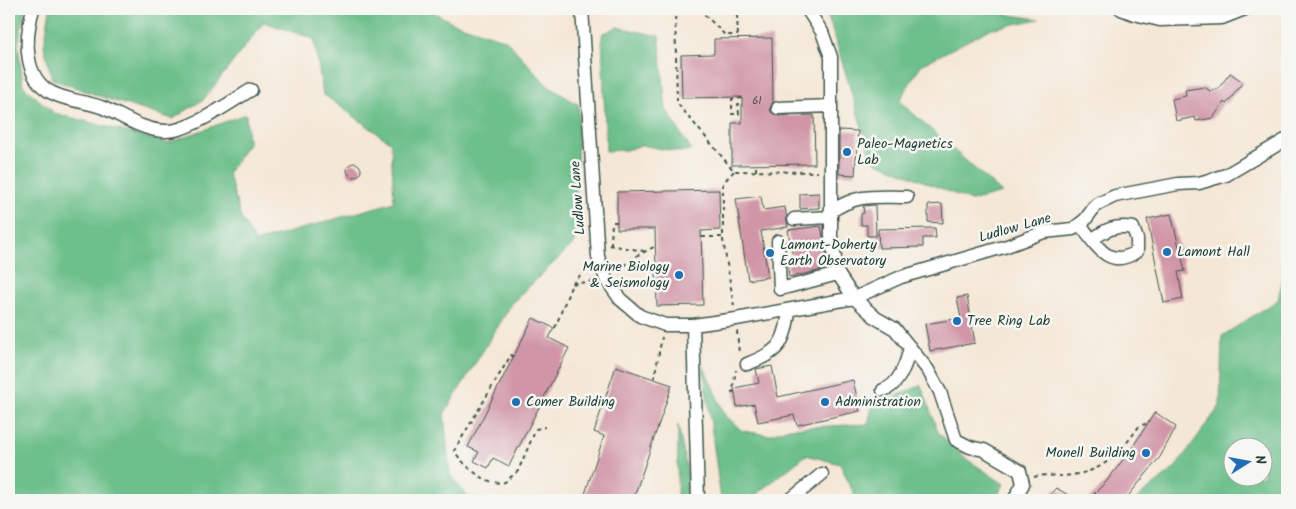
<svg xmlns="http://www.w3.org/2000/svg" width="1296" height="509" font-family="Kalam,sans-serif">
  <rect width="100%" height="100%" fill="#f6f6f2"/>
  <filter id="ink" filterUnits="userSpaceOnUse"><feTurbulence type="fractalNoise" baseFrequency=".02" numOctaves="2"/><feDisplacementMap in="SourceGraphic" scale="10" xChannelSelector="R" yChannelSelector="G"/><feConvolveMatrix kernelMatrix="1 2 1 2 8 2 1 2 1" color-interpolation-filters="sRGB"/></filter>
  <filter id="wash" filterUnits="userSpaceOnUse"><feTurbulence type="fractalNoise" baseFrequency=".0096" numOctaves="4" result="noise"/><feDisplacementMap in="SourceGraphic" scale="20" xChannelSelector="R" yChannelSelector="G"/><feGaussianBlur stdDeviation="1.12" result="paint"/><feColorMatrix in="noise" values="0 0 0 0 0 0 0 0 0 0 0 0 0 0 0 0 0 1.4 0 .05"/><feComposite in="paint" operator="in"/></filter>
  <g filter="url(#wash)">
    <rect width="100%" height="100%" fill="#f5e7d6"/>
    <path fill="#6dbf8b" stroke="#467e60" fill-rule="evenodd" d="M9,9h16l-7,35 5,42 31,27 114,30 78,-29 2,29 -20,30 13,45 15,24 138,-40 -3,-59 -68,-49 -9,-55 -50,-17 -60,77 -31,20 -65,-20 -56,-20 -8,-33 6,-37h377l27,14 52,17 42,46 31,19 -5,138 -61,59 -69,112 6,61 21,25h-462z
      M826,9h143l70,10 -49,10 -69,36 -22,36 103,92 -31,8 -99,-41z
      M617,27l42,9 7,73 25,41 -12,2 -37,-7 -16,5 -20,1 -4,-117z
      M1287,260v240h-152l39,-31 46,-63 2,-70 56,-36zM1264,446v30h-30v-30z
      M703,365l22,50 17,16 27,4 20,-7 79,-4 4,-17 49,-22 17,47 27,26 39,26 -9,16h-138l-17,-36 -34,-9 -57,45h-28z
      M678,425l15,75h-16z"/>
    <g id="blocks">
      <path fill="#d096a7" d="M772,38l1,64 -3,6 1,4 7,4 36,-1 1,49 -83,1v-42h10v-26l-60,1 -1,-43 33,-1v-15z
        M1230,73l13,9 -14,19 -3,3 -2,-2 -11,16 -17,3 -1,-4 -19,4 -4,-22 14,-3 -1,-6 19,-3 6,4 8,-2z
        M839,130l19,1 -3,44 -16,-1z
        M347 170a7 7 0 1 1 14 0a7 7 0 1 1-14 0Z
        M719,190l1,40 -19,1 2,74 -46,1 -2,-77h-38v-37z
        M819,193v15l-19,1v-15z
        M761,196l2,14 22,-3 3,20 -27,4 7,46 -20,3 -12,-81z
        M942,204l1,19 -15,-1v-17z
        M875,205l1,31h-9v-11h-6v-11l3,-1 -1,-7z
        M1171,214l14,57 -7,1 5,27 -19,4 -17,-84z
        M821,226l6,33h-5l1,11 -34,7 -2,-18 6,-1 -5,-28z
        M935,228l1,10h-13v9l-44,1 -1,-19z
        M967,296l8,47 -45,8 -5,-27 36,-6 -4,-20z
        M533,318l21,10 -5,10 20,10 -60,118 -16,-8 -5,10 -14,-7 5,-9 -11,-5z
        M616,366l56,19 -39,115h-50l21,-64 -10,-4z
        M772,366l6,31 75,-17 7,31 -63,14 -3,-10 -36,7 -4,-18 -17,3 -3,-19 25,-5 -3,-14z
        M1155,412l21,15 -16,30 -35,43h-37l18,-18 26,-34z
        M1056,488l21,12h-32z"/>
    </g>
  </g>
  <g filter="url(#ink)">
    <use href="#blocks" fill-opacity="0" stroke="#3f564c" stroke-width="1"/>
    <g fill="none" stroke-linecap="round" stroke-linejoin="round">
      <defs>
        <path id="minor" d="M33,9c-7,25 -11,63 14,81 15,10 37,11 54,17 21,8 41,24 65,24 23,1 64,-29 85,-41
          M582,9l16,248 8,22 14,20 20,17 25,9h28l43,-6 118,-21 -16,-24 -7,-37v-180l-9,-25 -15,-23
          M1121,9l13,5 26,6
          M1151,9l9,11 62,-2 23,-9
          M778,108l53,-2
          M830,212c29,-19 44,-15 77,-15
          M794,219l36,-2
          M1080,224c16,21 29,47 57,27v-12l-4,-11c-18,-3 -27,1 -41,12
          M778,241l2,48 58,-15
          M693,325l5,175
          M747,364c31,-12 38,-19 42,-53
          M883,390c16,-4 24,-28 27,-43
          M790,500l32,-26
          M1014,500l9,-16 -3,-13 -36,-21 -14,-3 -14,-7 -16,-48 -12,-22 -33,-41 -19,-11 -22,-20 47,-21 106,-31 37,-14 29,-3 12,-9 11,-15 19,-9 63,-12 21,-1 27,-8 61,-36"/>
      </defs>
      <use href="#minor" stroke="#3f564c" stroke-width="15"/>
      <path stroke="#3f564c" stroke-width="2" stroke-dasharray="4 4" stroke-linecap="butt" d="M675,9l2,94 57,68 84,1
        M699,9l26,26h13
        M732,9l5,5 1,24
        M675,10l42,-1
        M742,98l-10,1v15h7l-1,-10h4
        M756,171v-6
        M702,237h21
        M609,245l35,6
        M611,245l1,-23h5
        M617,271l17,-14 22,-11
        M572,284l17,-18
        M734,306l-11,-66v-57l11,-12
        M555,328l17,-44 21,-3
        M737,331l2,23
        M514,357l-3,-2 -57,96c10,14 32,36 51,31l13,-11 18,-42 9,-2
        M654,379l8,-42
        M735,391l-3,1 4,-22
        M1034,477c7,-3 19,-1 27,-1 41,-2 57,-20 79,-51l7,-1
        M9,489l2,5 7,6"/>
      <use href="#minor" stroke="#fff" stroke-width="12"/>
    </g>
  </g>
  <g fill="#1f6fb2" stroke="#f6f6f2" stroke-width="2">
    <circle cx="847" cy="152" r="5"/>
    <circle cx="1167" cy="252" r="5"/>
    <circle cx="770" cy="253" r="5"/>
    <circle cx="679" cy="275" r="5"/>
    <circle cx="957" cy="321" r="5"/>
    <circle cx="516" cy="402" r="5"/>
    <circle cx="825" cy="402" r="5"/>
    <circle cx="1146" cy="453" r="5"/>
  </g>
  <g text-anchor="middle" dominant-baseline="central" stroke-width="5" stroke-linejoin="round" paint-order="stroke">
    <g font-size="11" fill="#4b5351">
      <text x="757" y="101">61</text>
    </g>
    <g font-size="14" fill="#1f3d34" stroke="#f6f6f2" text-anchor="start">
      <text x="857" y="144">Paleo-Magnetics<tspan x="857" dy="16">Lab</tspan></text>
      <text x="780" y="245">Lamont-Doherty<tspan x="780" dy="16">Earth Observatory</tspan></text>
      <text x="1177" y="252">Lamont Hall</text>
      <text x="669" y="267" text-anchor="end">Marine Biology<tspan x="669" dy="16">&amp; Seismology</tspan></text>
      <text x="967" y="321">Tree Ring Lab</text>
      <text x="526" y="402">Comer Building</text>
      <text x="835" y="402">Administration</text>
      <text x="1136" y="453" text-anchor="end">Monell Building</text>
    </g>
    <g font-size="14" fill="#1f3d34" stroke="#f6f6f2">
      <text transform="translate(578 198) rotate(-94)">Ludlow Lane</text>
      <text transform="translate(1015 228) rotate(-16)">Ludlow Lane</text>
    </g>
  </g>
  <rect width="1296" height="509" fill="none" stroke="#f6f6f2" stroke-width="30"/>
  <g transform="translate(1248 462) rotate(79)"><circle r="24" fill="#f6f6f2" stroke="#a0aca6"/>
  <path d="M0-4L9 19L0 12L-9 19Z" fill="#1f6fb2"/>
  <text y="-8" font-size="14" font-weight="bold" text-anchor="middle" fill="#1f3d34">N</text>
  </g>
</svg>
